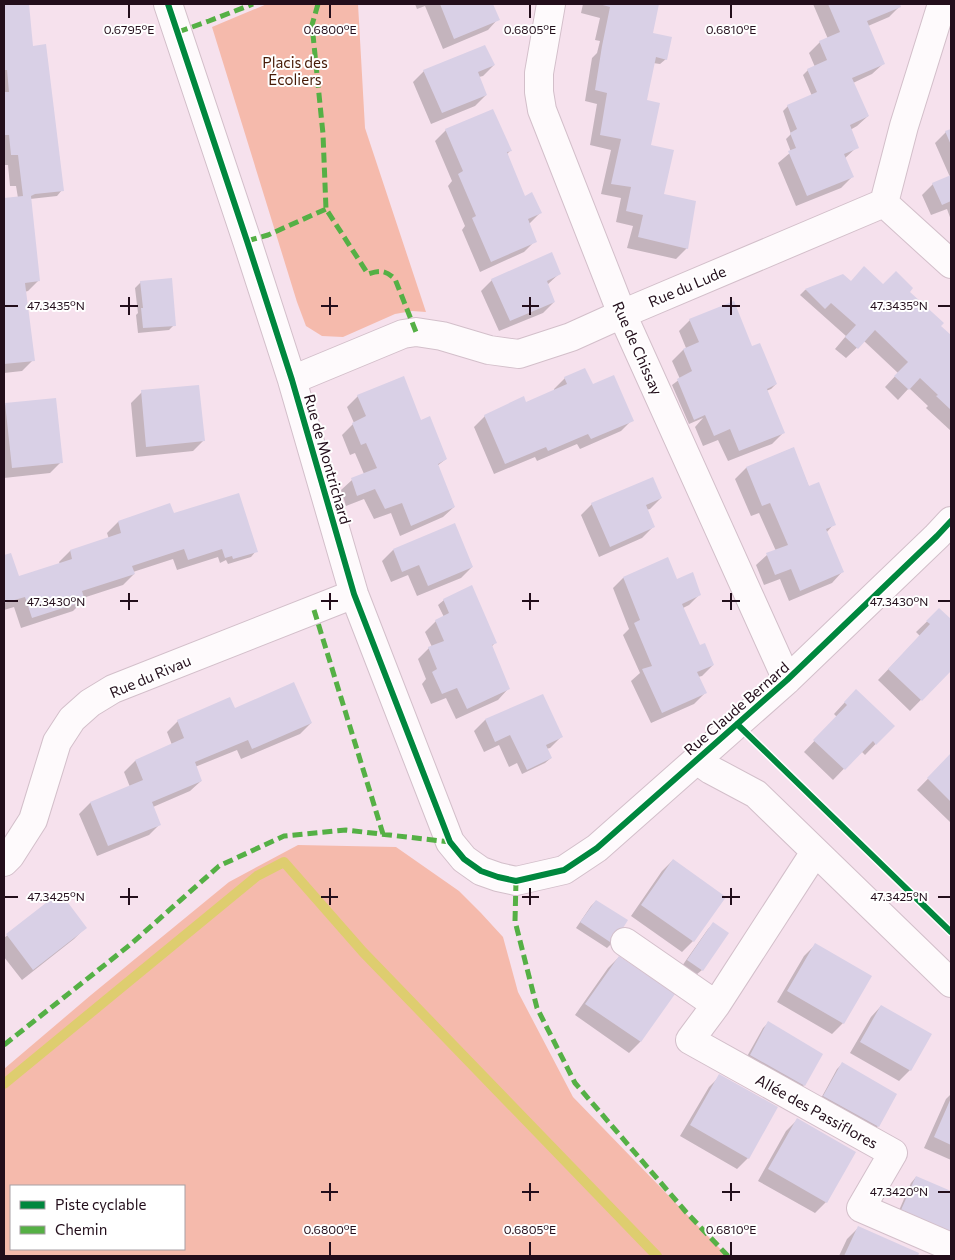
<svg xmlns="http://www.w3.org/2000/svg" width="955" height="1260" font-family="Commissioner,sans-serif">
  <rect width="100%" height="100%" fill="#f6e1ed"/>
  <path fill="#f5baac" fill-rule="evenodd" d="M267,4h91l7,124 61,184 -14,-1 -17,3 -52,23 -21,-1 -16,-10 -9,-24 -85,-275z
    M298,845l98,2 63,44 22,22 22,24 15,55 55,105 154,159h-723v-187l87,-74 138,-113zM11,1186h173v63h-173z"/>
  <path fill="#0003" d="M4,4h24l4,43 30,143 -5,6 -27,3 9,81 -11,11 -4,1 9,68 -11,11 -18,2v-174l14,-1 -2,-12h-6l-2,-21h-4z
    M415,4h77l6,15 -10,11 -45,19 -18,-43 -8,3z
    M583,4h75l-6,30 14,25 -6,5 -7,-1 -8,38 4,45 14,49 24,53 -11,11 -49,-11 6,-22 -17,-4 5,-24 -20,-4 10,-44 -21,-5 7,-41 -12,-3 7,-43 5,-5 3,-12 -5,-1 5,-22 -19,-5z
    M813,4h86l1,2 -11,11 -21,9 15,38 -11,10 -19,9 15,33 -11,10 -7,4 7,17 -13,12 8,18 -11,11 -45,18 -18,-43 13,-11 -5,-13 5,-5 -8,-23 5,-5 24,-10 -9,-21 5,-5 7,-3 -6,-14 11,-11 8,-3z
    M494,65l-11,11 -4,1 7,18 -11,11 -44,18 -18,-42 11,-11z
    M446,130l64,21 -3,3 17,43 16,16 -12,12 7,16 -11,11 -44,20 -18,-42 3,-4 -17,-40 4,-5 -17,-40z
    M951,130v90l-4,-11 -16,6 -9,-20 11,-11 17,-7 -15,-34 11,-11z
    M560,273l-13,12 7,17 -11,11 -44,18 -18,-40 11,-11z
    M843,275l8,7 32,4 25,6 31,34 12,11v94l-25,-23 2,-2 -19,-18 -11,12 -13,-13 13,-14 -34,-32 -18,17 -11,-9 11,-13 -46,-41 5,-5z
    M141,282l33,43 -5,5 -31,3 -2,-18 2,-2 -3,-25z
    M690,320l56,30 30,34 -5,5 -5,2 17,42 -11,11 -44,17 -10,-21 -15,6 -8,-19 8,-9 -14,6 -17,-39 8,-6 -8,-18 11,-11 3,-2 -7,-17z
    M565,378l27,8 40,34 -11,11 -41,18 -3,-5 -40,17 -2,-4 -41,17 -20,-47 11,-11 40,-12 29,-13v-2z
    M142,392l62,48 -11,11 -57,6 -5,-54z
    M358,396l61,24 27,39 -9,7 17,41 -11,10 -43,19 -9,-23 -17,6 -10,-20 -18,7 -5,-16 11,-10 12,-6 -9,-21 -5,2 -8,-20 12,-12 -7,-16z
    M6,404l55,58 -11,11 -46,5v-72z
    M793,448l16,39 25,37 -8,9 16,39 -10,11 -43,18 -9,-22 -16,6 -8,-20 11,-10 9,-4 -17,-38 -8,3 -16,-37 11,-11z
    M661,498l-11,11 -4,1 7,17 -11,11 -43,19 -18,-42 11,-11z
    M173,515l83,36 -5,6 -23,7 -2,-4 -6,3 -2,-6 -41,13 -4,-11 -40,13 1,2 -11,11 -40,13 1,2 -11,11 -52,17 -7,-21 -10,3v-53l6,-3 8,23 42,-13 -1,-2 11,-11 39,-12 -2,-6 11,-11z
    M393,550l79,17 -11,11 -44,18 -9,-21 -17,7 -9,-21z
    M623,578l53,2 24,14 -11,11 -6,3 17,39 13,18 -11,11 -4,1 7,16 -11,11 -43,19 -20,-42 9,-8 -17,-38 6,-6 -16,-41z
    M444,600l52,42 -5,5 17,42 -10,11 -42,19 -10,-21 -15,6 -9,-20 4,-5 -8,-20 11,-11 3,-1 -7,-15 11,-11 8,-4 -6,-12z
    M939,610l12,11v48l-41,42 -32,-31 42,-44 -4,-4z
    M543,696l18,41 -11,11 -4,1 5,9 -6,5 -23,11 -5,-11 -8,4 -10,-22 -15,7 -10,-21 11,-11z
    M846,701l47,25 -28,29 -4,-4 -28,29 -29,-28 33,-35 -3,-3z
    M178,721l133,2 -11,11 -59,25 -4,-9 -42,17 6,14 -11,10 -37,16 7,17 -11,11 -52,21 -18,-42 11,-11 40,-16 -6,-15 11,-11 37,-16 -5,-13z
    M951,755v66l-1,1 -33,-32z
    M673,860l20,81 -11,11 -51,-36 31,-45z
    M59,894l26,34 -11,11 -52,41 -18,-23v-19z
    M596,901l16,42 -5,5 -31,-20 15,-22z
    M713,924l14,9 -25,37 -6,5 -14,-9 26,-37z
    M815,945l28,78 -11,11 -55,-32 27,-46z
    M619,957l54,37 -33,48 -11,11 -54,-38 33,-47z
    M881,1006l29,64 -11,11 -49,-28 21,-36z
    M768,1023l36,62 -5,5 -54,-30 18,-32z
    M842,1064l36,62 -5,5 -54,-29 18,-33z
    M720,1076l28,82 -11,11 -57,-33 29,-49z
    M951,1094v66l-27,-12 22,-49z
    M797,1120l29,82 -11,11 -57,-32 28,-50z
    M916,1177l35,15v48l-54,-25 14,-32z
    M858,1228l60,26 -1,2h-78l8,-17z"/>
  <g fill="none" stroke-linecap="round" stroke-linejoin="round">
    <path stroke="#decd6f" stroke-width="10" d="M4,1084l253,-208 27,-14 79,90 294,304"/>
  </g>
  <path fill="#d9d0e6" d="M4,4h25l4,42 13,-2 18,147 -29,3 -4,2 9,85 -15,2 10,78 -31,3v-166l19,-2 -5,-41h-7l-2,-20h-5v-43h5l-2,-22h-3z
    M440,4h53l7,16 -46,19z
    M599,4h60l-6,29 19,4 -5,23 -11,-3 -9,43 13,3 -9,42 23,5 -10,44 32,7 -8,48 -50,-12 5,-22 -17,-4 5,-24 -20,-3 10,-45 -21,-4 7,-42 -12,-3 7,-44 8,-39z
    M828,4h72l1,3 -34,14 18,43 -33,14 17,38 -19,9 9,23 -15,6 10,23 -47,19 -19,-45 8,-3 -6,-15 7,-4 -10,-24 30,-13 -10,-23 20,-9 -8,-19 21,-9z
    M485,45l10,20 -17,7 9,23 -45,18 -19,-43z
    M493,109l19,42 -5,1 18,44 7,-4 10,21 -14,6 9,23 -46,20 -19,-44 4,-2 -18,-42 5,-3 -18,-42z
    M951,129v16l-6,-14z
    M951,175v26l-9,4 -10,-22z
    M552,252l9,22 -14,7 8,21 -45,19 -19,-42z
    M864,266l19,18 13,-13 17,17 -3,4 34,31 -3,3 10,9v75l-15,-14 2,-1 -18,-17 -11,12 -15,-14 14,-14 -33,-32 -17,19 -13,-12 11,-12 -25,-22 -6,6 -20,-20 38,-15 8,7z
    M172,278l4,48 -33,2 -2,-20h2l-3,-27z
    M734,301l18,45 8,-3 17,41 -10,5 18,44 -46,18 -9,-22 -16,7 -9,-21 -11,5 -17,-41 15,-8 -9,-22 16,-7 -10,-23z
    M585,368l8,16 21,-9 20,46 -43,18 -3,-5 -40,17 -2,-4 -41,17 -21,-49 40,-19 2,6 41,-18 -3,-7z
    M404,376l17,44 9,-4 17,43 -9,5 17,43 -44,19 -9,-23 -17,6 -10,-20 -18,7 -6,-18 26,-10 -11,-25 -5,2 -9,-22 14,-7 -9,-21z
    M199,385l6,56 -59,6 -5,-57z
    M56,398l7,65 -51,5 -7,-65z
    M794,447l15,39 10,-4 17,43 -10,4 18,43 -44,19 -9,-22 -16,6 -9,-22 22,-8 -18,-42 -8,3 -16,-39z
    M653,477l9,21 -16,7 9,22 -45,20 -19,-44z
    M239,493l19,59 -25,7 -1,-3 -7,2 -3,-9 -34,11 -4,-11 -52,17 3,8 -53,17 3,10 -53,17 -7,-21 -21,6v-48l7,-2 8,23 53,-17 -2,-9 51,-17 -3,-12 52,-18 4,10z
    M455,523l18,44 -45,19 -9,-21 -17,7 -9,-23z
    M668,557l9,22 16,-7 8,23 -19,9 18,41 5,-2 9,22 -17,7 10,21 -45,20 -20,-44 10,-3 -18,-43 6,-3 -17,-43z
    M472,585l25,58 -5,2 18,44 -43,20 -10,-21 -15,6 -10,-22 5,-3 -9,-22 16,-6 -9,-21 14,-7 -6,-14z
    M939,608l12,11v52l-29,30 -34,-32 42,-45 -4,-3z
    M294,682l18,41 -60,26 -4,-9 -53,22 7,19 -50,21 9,23 -53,21 -18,-44 53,-22 -8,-20 49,-22 -7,-18 53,-23 5,11z
    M856,689l39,37 -19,19 -3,-4 -28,29 -32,-30 34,-35 -3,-3z
    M543,694l20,43 -17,8 6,13 -25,12 -17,-35 -15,7 -10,-23z
    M951,753v49l-24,-24z
    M673,859l53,38 -32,45 -53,-37z
    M60,892l27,36 -54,42 -27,-36z
    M596,900l32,20 -15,24 -33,-22z
    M713,922l16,11 -26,38 -16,-11z
    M815,943l57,33 -28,48 -57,-33z
    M619,956l56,38 -34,48 -56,-38z
    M881,1005l51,29 -21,37 -51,-29z
    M768,1021l55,33 -18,32 -55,-31z
    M842,1062l55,32 -18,33 -56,-31z
    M719,1074l59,33 -29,52 -59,-34z
    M951,1098v47l-17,-8z
    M797,1118l59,34 -29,51 -59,-34z
    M916,1176l35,15v42l-50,-23z
    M858,1226l61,27 -1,3h-74z"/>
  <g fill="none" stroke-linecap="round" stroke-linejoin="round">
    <defs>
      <path id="street" d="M168,4l79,237 45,139 62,214 96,248 14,17 17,12 17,6 18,4 48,-11 33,-22 190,-168 150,-144 14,-15
        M551,4l-12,69v19l3,18 80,204 165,366
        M884,203l67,61
        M292,380l111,-46 13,-2 26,4 47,14 30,4 52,-17 51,-23 262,-111 20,-77 38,-122
        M697,760l14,10 45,24 195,189
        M815,852l-99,153 -26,35 203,113 -32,55 90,39
        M4,862l6,-6 23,-36 24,-78 15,-23 18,-16 23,-14 241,-95
        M625,942l91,63"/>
    </defs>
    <use href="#street" stroke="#d3bfca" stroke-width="30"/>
    <use href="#street" stroke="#fefafc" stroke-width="28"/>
    <path stroke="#55b045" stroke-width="5" stroke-dasharray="10 5" stroke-linecap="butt" d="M318,4l-6,21 11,109 3,75 42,65c12,-4 17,-4 27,5l21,53
      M178,32l31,-11 44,-17
      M247,241l21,-6 58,-26
      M314,610l69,224
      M516,881l-1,40 22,87 38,75 111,129 42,44
      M4,1045l127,-101 88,-78 65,-30 62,-6 104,12"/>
    <defs>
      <path id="cycleway" d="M168,4l79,237 45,139 62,214 96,248 14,17 17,12 17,6 18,4 48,-11 33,-22 190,-168 150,-144 14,-15
        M737,724l214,208"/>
    </defs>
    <use href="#cycleway" stroke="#fff" stroke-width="9"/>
    <use href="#cycleway" stroke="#00873e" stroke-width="6"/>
  </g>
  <path fill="none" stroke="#230e1b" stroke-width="2" d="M129,5v13M330,5v13M530,5v13M731,5v13M129,297v18M330,297v18M530,297v18M731,297v18M5,306h13M120,306h18M321,306h17M522,306h17M722,306h18M938,306h12M129,593v17M330,593v17M530,593v17M731,593v17M5,601h13M120,601h18M321,601h17M522,601h17M722,601h18M938,601h12M129,888v17M330,888v17M530,888v17M731,888v17M5,897h13M120,897h18M321,897h17M522,897h17M722,897h18M938,897h12M330,1183v18M530,1183v18M731,1183v18M321,1192h17M522,1192h17M722,1192h18M938,1192h12M330,1242v13M530,1242v13M731,1242v13"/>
  <g text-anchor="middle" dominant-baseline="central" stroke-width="4" stroke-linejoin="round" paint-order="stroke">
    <g font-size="15" fill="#481c08" stroke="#fff">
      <text x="295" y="62">Placis des<tspan x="295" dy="17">Écoliers</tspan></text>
    </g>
    <g font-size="15" fill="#230e1b" stroke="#fff">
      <text transform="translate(687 286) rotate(-23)">Rue du Lude</text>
      <text transform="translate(638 348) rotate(66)">Rue de Chissay</text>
      <text transform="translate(328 459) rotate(74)">Rue de Montrichard</text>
      <text transform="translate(150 676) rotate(-23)">Rue du Rivau</text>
      <text transform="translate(736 708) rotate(-41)">Rue Claude Bernard</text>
      <text transform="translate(817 1111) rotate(29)">Allée des Passiflores</text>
    </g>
  </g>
  <g font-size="12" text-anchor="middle" fill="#230e1b" stroke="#fff" stroke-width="4" stroke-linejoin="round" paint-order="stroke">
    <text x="129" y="34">0.6795°E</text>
    <text x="330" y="34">0.6800°E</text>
    <text x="530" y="34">0.6805°E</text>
    <text x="731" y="34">0.6810°E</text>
    <text x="56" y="310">47.3435°N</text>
    <text x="899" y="310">47.3435°N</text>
    <text x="56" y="606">47.3430°N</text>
    <text x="899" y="606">47.3430°N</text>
    <text x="56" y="901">47.3425°N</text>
    <text x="899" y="901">47.3425°N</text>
    <text x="899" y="1196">47.3420°N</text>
    <text x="330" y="1234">0.6800°E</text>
    <text x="530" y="1234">0.6805°E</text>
    <text x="731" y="1234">0.6810°E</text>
  </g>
  <rect width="955" height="1260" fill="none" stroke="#230e1b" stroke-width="10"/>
  <rect x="10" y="1185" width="175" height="65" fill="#ffffff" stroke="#a79fa4"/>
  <rect x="20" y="1201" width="25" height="8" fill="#00873e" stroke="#a79fa4"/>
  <text x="55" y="1210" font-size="15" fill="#230e1b">Piste cyclable</text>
  <rect x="20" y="1226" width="25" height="8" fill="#55b045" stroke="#a79fa4"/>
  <text x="55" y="1235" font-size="15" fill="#230e1b">Chemin</text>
</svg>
